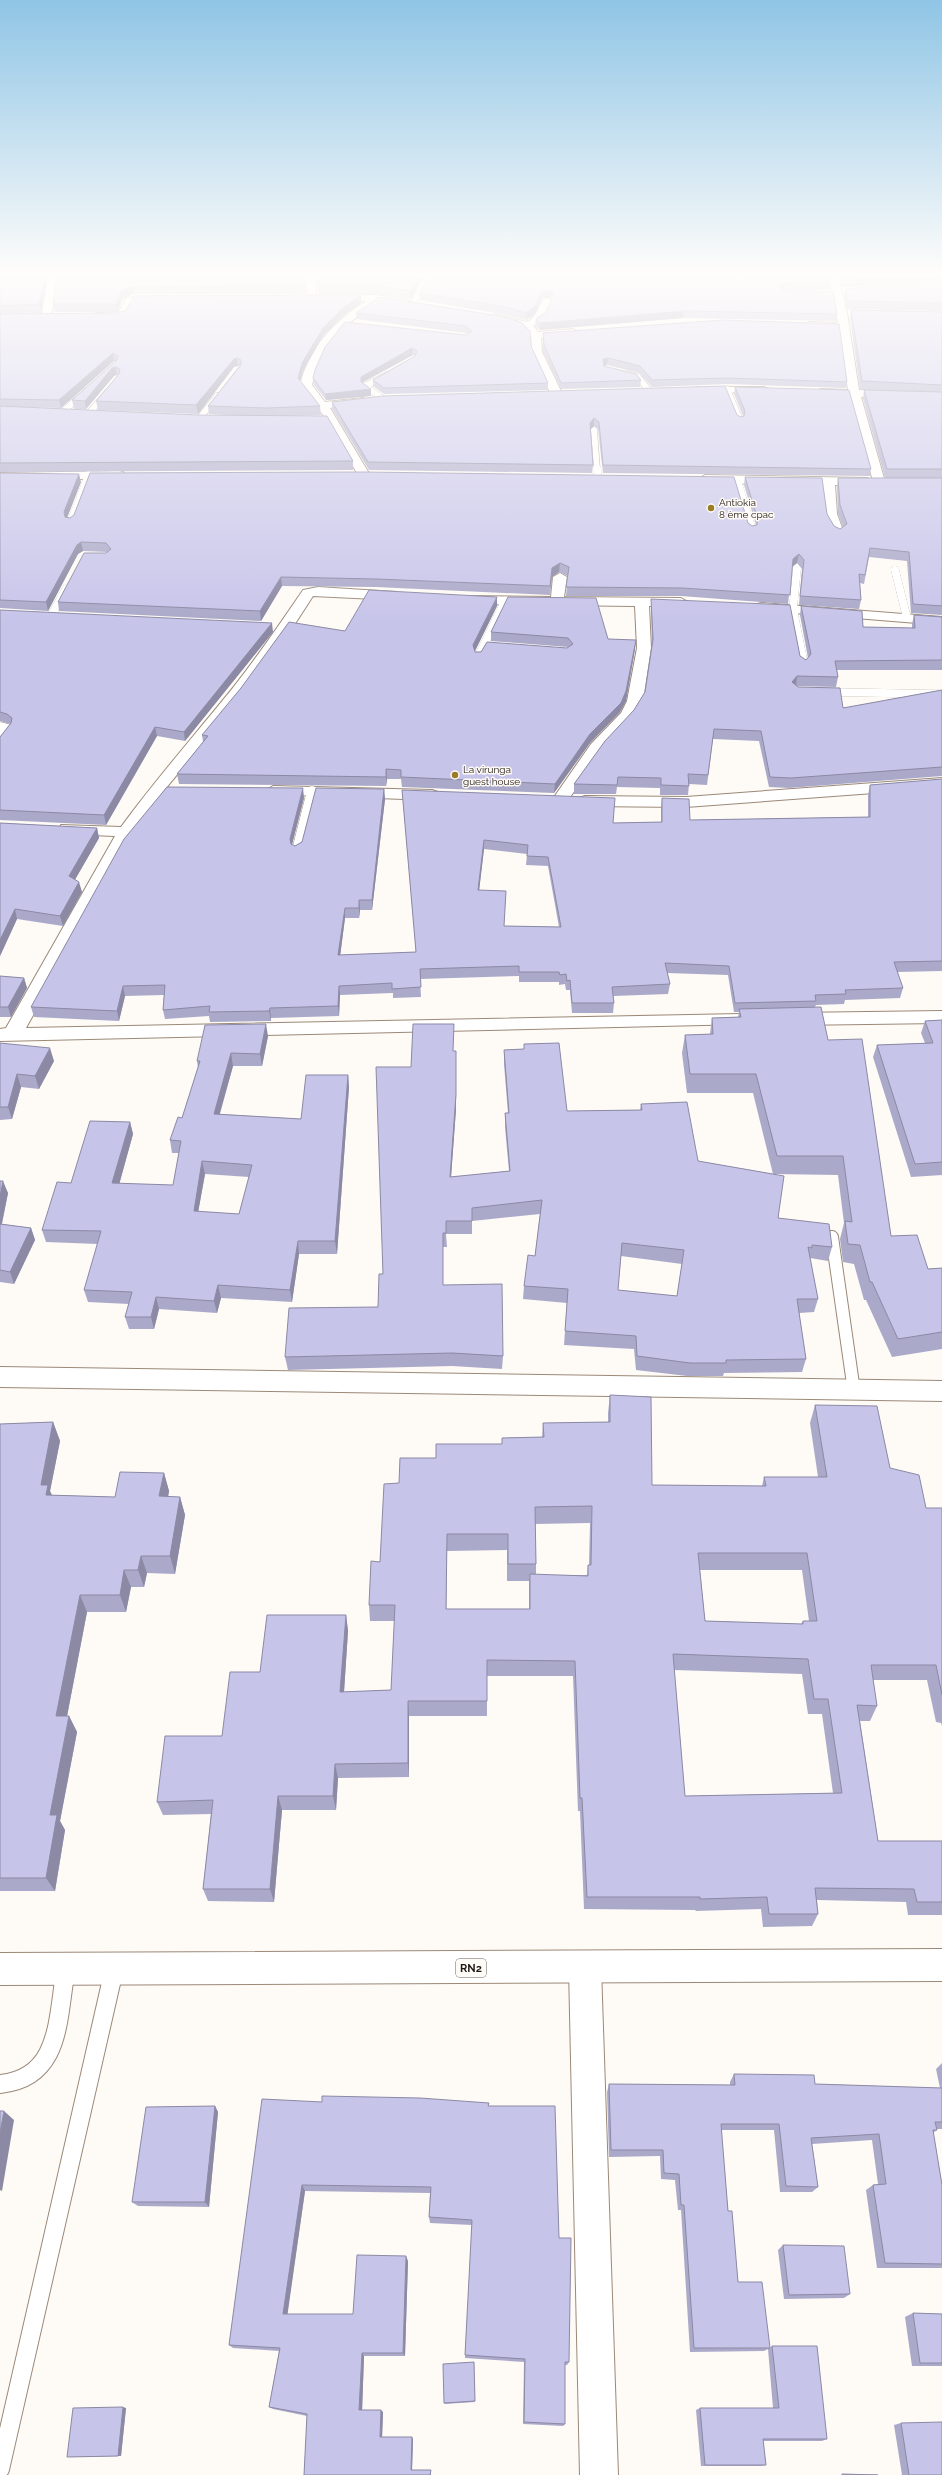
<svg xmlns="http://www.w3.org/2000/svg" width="942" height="2475" font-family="Raleway,sans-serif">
  <rect width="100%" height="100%" fill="#fefaf6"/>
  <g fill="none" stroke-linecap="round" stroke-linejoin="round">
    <defs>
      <path id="service-far4" d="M413,304l12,-22
        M627,374l11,3 12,15
        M727,389l13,31
        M383,399l-18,-13 22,-11
        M62,413l22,-21
        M88,414l19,-21
        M199,419l18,-23
        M594,430l3,40"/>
      <path id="service-far3" d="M597,469l1,9
        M737,480l15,50
        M71,522l18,-47
        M797,568l-4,41 11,55
        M895,570l12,48
        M51,616l15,-27
        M478,657l27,-56
        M826,692l116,2"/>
      <path id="service-far2" d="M0,727l8,2 -8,12
        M297,850l15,-59"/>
      <path id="service-far1" d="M832,1237l22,154"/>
      <path id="service" d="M0,2084c62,-6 57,-67 66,-115
        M0,2469l114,-499"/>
      <path id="minor" d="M48,277h10l-7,41 -51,3v-6l42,-2z
        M305,277h10l1,22 -8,-2z
        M731,277h10l1,10h-6z
        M828,277h10l9,36 12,77 83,3v6l-81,-2 24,85 -6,4 -6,-4 -6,4 -32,-1 2,29 7,19 -6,4c-14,-4 -15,-40 -16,-52l-117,-2 -6,-4 6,-4 162,3 6,3 -24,-85 -28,-1 -6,-3 6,-3 27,1 -9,-61 -30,-1 -5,-3 5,-3 29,1z
        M377,295l30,5 5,3 -5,3 -28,-5c-35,24 -58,41 -67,84l13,17 38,-4 6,3 -6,3 -33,4 40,67 -6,4 -6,-4 -31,-55 -27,-35c10,-39 33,-62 66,-84h-34l-3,-1v-4z
        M162,296l5,3 -1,2 -33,2 -7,14 -30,2 -5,-3 5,-3 23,-1 7,-14z
        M547,298l5,3c-4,11 -7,21 -19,25l6,6 34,-3 5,3 -5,3 -32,3 1,14 21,43 -6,3 -6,-3 -19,-43 -1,-16 -9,-9 -32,-10 5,-3 32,8c12,-6 12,-22 20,-24z
        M697,387h67l6,3 -6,3 -71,-1 -2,-2z
        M119,471l4,1 2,3 -2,3 -123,3v-8z
        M560,573l7,4 -3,20 117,1 7,4 -7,4h-32l2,42 -8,53 -11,17 -29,32 -37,53h-12l-2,-3 39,-56 30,-31 6,-12 10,-53 -2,-42 -167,-2 -7,-4 7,-4 83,1 2,-20z
        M318,587l78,5 7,4 -7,4 -83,-4 -22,34 -50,66 -79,97 -28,39 -108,196 715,-14 7,2 3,4 -3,4 -748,17v-12l6,-1 109,-192 -48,-2 -6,-1 -2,-4 2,-4 60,2c35,-48 74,-92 111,-138 25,-32 48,-65 71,-99z
        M762,603l180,14v8l-185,-15 -2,-3 2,-3z
        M942,778v10l-256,19 -101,-1 -6,-2 -2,-3 2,-3 6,-2 101,1z
        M273,786l159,4 6,2 2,3 -2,3 -6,2 -165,-6 -2,-3z
        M942,1011v12l-149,2 -7,-2 -3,-4 3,-4 7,-2z
        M0,1367l942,14v20l-942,-14z
        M585,1952l11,5 5,11 17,507h-38l-11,-507 5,-11z"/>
      <path id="trunk" d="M942,1949v32l-942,4v-32z"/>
    </defs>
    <use href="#service-far4" stroke="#9b8978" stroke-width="7"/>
    <use href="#service-far3" stroke="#9b8978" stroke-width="8"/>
    <use href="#service-far2" stroke="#9b8978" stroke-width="11"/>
    <use href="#service-far1" stroke="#9b8978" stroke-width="14"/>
    <use href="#service" stroke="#9b8978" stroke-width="20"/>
    <use href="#minor" stroke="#9b8978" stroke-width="2"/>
    <use href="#trunk" stroke="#9b8978" stroke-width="2"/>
    <use href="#service-far4" stroke="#fff" stroke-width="6"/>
    <use href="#service-far3" stroke="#fff" stroke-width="8"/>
    <use href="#service-far2" stroke="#fff" stroke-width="10"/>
    <use href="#service-far1" stroke="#fff" stroke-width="12"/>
    <use href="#service" stroke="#fff" stroke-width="18"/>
    <use href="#minor" fill="#fff" fill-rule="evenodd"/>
    <use href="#trunk" fill="#fff" fill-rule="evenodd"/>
  </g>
  <path fill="#aba9c9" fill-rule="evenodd" d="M0,277h48l-7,35 -41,2z
    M57,277h248l1,17h-173l-10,4 -6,14h-62l-2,-8z
    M316,277h418l2,3 6,1v-4h88v6l-1,7 -46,1 54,23 -1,7 -153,-3 -143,12 -5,-4 1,-7 10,-7 6,-13 -1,-1h-9l-7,16 -9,6 -25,-6 -81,-14v-7l7,-14 -2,-1 -4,2 -10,19 -34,-5h-58z
    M839,277h103v3l-100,7z
    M942,280v31l-95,-2 -3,-13 1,-7z
    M379,297l152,49 17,37v7l-164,4 -11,-8v-6l42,-24 -2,-1 -51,28 9,13 -45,4 -12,-15 -1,-7 2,-8 151,-35 2,-1 -2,-1 -110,-14v-6z
    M361,303l-19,14 -19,19 -20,35 -3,10 20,25 1,9 -38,1 70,45v9l-353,2v-158l118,-1zM114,361h2l-44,39 2,9h12l28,-33 3,-1h1l-22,26 2,9 100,4 36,-47 4,-1h1l-31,40 1,8 37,2 -48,-1 -177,-8 40,1z
    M851,310l91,2v166h-57l-22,-79 1,-9 59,2 -63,-3 -10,-71z
    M543,333l304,49 -1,6 -119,-4 -75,3 -13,-14 -32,-8 -3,1 37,14 -1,7 -79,2 -18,-37z
    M735,387l136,82 -1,7 -267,-3 -5,-44 -4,-3 -4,3 3,36 -1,8 -223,-3 -37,-61v-7l405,13 4,2 2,-1 -9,-22z
    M0,473l81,9 -14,36h3l678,5 4,3 4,-1 -12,-40 1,-8 82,37 7,12 6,3 3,-2 -5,-13 -1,-27 1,-9h104v137l-31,-2 -4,-52 -38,-4 -5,27 -4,-1 1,17 -2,9 -60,-4 3,-36 -5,-6 -5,4 -4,37 -107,-8h-115l2,-20 -9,-4 -7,5 -2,18 -174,-8 -94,-1 -21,35 -202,-10 -1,-9 49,-50 -24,-1 -5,3 -30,57 -48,-3v1z
    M651,599l149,57 6,4 2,-2 -8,-43 1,-9 62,21 49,1v-4l2,-9 28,2v53h-105l1,7 -2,10 -40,-1 2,1 45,21 99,-18v87v-1l-153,12 -20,-1 -10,-46 -46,-2 -6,46 -18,-1 -1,11h-28v-7l-43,-1 -1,7h-42v-10l60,-74 11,-18 7,-47 -1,-37z
    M497,606l-22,45v1l92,-4 1,-1 -77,-6v-9l117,7 27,10 -9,52 -6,11 -30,31 -36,50 -152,-6 -1,-8h-14l-1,7 -207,-2 -2,-10 26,-32 -1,-7 143,-104z
    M0,610l273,22 -88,109 -28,-5 -51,89 -106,-5v-83l10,-13 -10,-3z
    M942,779v192l-45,1 6,16 -3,10 -55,2 -1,4 -28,1 -1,2 13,33 63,196 37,33 14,-1v81l-50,8 -26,-57h-2l-10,-36 -11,-2 -3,-23 4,-16 -6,-48 -65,-1 5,44 54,29 -4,14 -18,-3 8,41 -4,13 -15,1 7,46 -4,13 -78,1 -1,3h-36l-51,-6 -2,-21 -70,-4 3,-42 -44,-4 1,-13 11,-30 5,-42 -68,7v13h-26l1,13h-4v38l60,71 -1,13 -50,-3 -164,4 -3,-13 93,-50 5,-33 28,-207 43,-16 2,58 -5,68 58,-6 -4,-44v-14h3l-4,-49v-14l20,-1v-5l43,67 73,-1 1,-6 57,57 75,13 -20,-81h-66l-5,-40 3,-18 25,-1 2,-16 26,-1 1,-5h-5l-6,-37 -61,-2 3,11 -2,10 -55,2 1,7 -1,10h-41l-2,-23h-4l-1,-6 -6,1v-3h-40v-6l-99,3 1,18 -28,1v-5l-53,2 -1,21 -68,2v3l-61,1 -1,-6 -44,3 -2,-9 1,-15 -39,1 -6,25 -85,-4 -3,-10 273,-209 -12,47 3,1 89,-57 1,10 -13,111h-12l-1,8h-14l-5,37 76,-3 -14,-162 211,33 48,-1v-14l1,-10 28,22 178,-3v-22l2,-10zM484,849l43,5 -1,11 22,1 11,61 -55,-1 -25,-36zM621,1256l61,8 -5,32 -59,-6z
    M0,823l97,5 2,10 -24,41 7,13 -19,34 -46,-7 -17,37z
    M0,976l24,2 3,10 -16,29h-11z
    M942,1020v155l-31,2 -38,-120 4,-12 48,-2 -4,-10 4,-12z
    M268,1036l-6,30h-29l-13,48 81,5 47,-44 1,12 -12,167h-38l-7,48 -71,-4 -4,15 -58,-4 -5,20h-25l-4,-12 4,-13 -41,-2 -4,-12 14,-46 -52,-2 -4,-12 29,-47 59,-61 3,12 -14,50 54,1 6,-32h-7l-2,-13 12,-22 16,-50 -1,-7zM205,1174l44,3 -10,37 -41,-2z
    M0,1043l54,18 -15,28 -18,-2 -9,32 -12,1z
    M0,1181l8,12 -6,31 29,4 4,12 -21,44 -14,-2z
    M610,1395l42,90 110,1 2,-9h54l-8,-54 5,-18 75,63 36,40h16v218l-1,-3 -5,-1 -9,-42h-54l4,26 -7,15h-10l18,120h64v74h-34l-2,-13 -89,-2 1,14 -6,12 -49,1 -2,-18 -65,2 -1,-1 -111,-1 -4,-98h-2l-5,-135h-86v40h-78v61l-71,1 -2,32h-54l-8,92 -66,-1 -5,-12 8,-75 -48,1 -6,-13 65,-66 38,-64 86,-57 2,16 -4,61 47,-2 4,-69h-25l-1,-16 11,-43 19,-79 37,-25 66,-14v-6l40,-1 1,-14 65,-1v-9zM590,1523l-1,42h-1l-1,10h-51v-11l-1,-40zM507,1550v31h22v28h-83l1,-58zM700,1570h102l7,51h-6l-2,3 -96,-3zM674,1670l128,4 6,40h14l11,79 -148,3z
    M53,1422l7,19 -10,50 2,4 63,2 49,-24 5,18 -1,6h12l5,18 -10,59 -28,-1 -3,14h-13l-5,25h-39l-20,104h2l8,16 -17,89 5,9 -10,61h-55v-467z
    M942,2063v66h-6l1,1 -4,3 9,52v83h-65l-11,-78 7,-5 5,-1 -6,-44 -60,4 6,43 -6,5h-32l-6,-62h-53l7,81 10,71 32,66 2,-2 55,93 -5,2h-59l3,24 -5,1h-60l-5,-56 4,-2h73l-5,-59 -4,2 -74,1 -9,-142h-3l-3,-30 -14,-1 -1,-23 -51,1 -2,-65 2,-8 121,1v-3l4,-8 81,10 125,4 -4,-19z
    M322,2102l166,4 71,132 10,124 -2,3h-2v59l-2,2 -40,-2 1,-62 -59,-4 7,-133 -42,-2 -1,-6 1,-24 -125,-2 -18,123h66l55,-53 -3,95h-41l-2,54 21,2 -1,25 31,2 -1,31 19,2v3h-127l3,-59 -34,-7 -4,-2 10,-56 -46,-3 -4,-3z
    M215,2106l3,6 -9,95 -71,-1 -6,-4z
    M783,2245l67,49 -6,4 -60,1 -6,-49z
    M913,2313l29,1v52h-30l-7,-49z
    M474,2362l1,40 -30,2 -1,-1z
    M126,2408l-5,48 -50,1h-4z
    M901,2423l41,52h-40l-8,-50z"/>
  <path fill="#8b89a4" d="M45,277h3l-7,35 -2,-8z
    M418,277l7,1 -4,2 -10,19 -1,-8z
    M882,277h60v3l-100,7 1,-7z
    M785,283l-1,7 -6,4 1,-7z
    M132,287l1,7 -10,4 -6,14 -1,-8 5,-13z
    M551,290v8h-9l-7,16 -9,6v-7l16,-22z
    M361,295v8l-19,14 -19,19 -20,35 -4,15 -1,-8 4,-15 21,-35 19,-19z
    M684,311l-1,7 -143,12v-7z
    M412,348l1,7 -52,28v5v-11z
    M113,353l1,8 -53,47 -2,-8z
    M237,358l1,8 -4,1 -36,47 -2,-9 38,-46z
    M608,358l-1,7 -4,1v-7z
    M116,367l1,8 -3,1 -28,33 -1,-8 27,-33z
    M371,389v7l-45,4 -1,-6z
    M594,418v8l-4,4v-7z
    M79,474l2,8 -15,38 -2,-8z
    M81,542l2,9 -5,3 -30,57 -2,-9 31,-57z
    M799,554l-2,9 -5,4 1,-8z
    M560,563l-1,9 -7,5 -2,18 2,-27z
    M281,577l1,9 -21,35 -1,-10z
    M497,597v9l-24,49v-10z
    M272,623l1,9 -88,109 -1,-9z
    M636,640l-1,9 -9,52 -6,11 -30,31 -36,50 1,-9 35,-50z
    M797,676l-1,10 -4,-4z
    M155,727l2,9 -51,89 -2,-10z
    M386,769l1,10 -1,7z
    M303,788l1,10 -13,50 -1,-9z
    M384,789l1,10 -13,111v-10z
    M97,828l2,10 -27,47 -3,-9z
    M484,840v9l-6,51v-10z
    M79,882l3,10 -19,34 -3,-10z
    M359,900l1,10 -1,8z
    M345,908v10l-6,47 -1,-10z
    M15,909l2,10 -17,37v-16z
    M24,978l3,10 -16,29 -3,-10z
    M123,986l2,10 -6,25 -2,-10z
    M339,986l1,9 -1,21 -1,-10z
    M270,1008l1,10v3l-2,-10z
    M266,1024l2,12 -6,30 -2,-12z
    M50,1048l4,13 -15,28 -4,-13z
    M456,1051v58l-6,82v-14z
    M231,1053l2,13 -17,60 -2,-12z
    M17,1074l4,13 -9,32 -4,-12z
    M348,1075l1,12 -12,167 -2,-13z
    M130,1122l3,12 -17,62 -4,-13z
    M202,1161l3,13 -9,50 -2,-13z
    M3,1181l5,12 -8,39v-35z
    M31,1228l4,12 -21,44 -4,-12z
    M298,1241l1,13 -7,48 -2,-12z
    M218,1285l3,13 -4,15 -3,-12z
    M156,1297l3,12 -5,20 -3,-12z
    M53,1422l7,19 -10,50 5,12 -7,-1 -7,-17z
    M164,1473l5,18 -4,23 -6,-18z
    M180,1497l5,18 -10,59 -5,-18z
    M447,1534v17l-1,74v-16z
    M141,1556l6,17 -3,14 -6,-17z
    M124,1570l7,17 -5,25 -6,-17z
    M80,1595l7,17 -23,120 -8,-16z
    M346,1615l2,16 -5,76 -3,-15z
    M408,1701l1,15v61l-1,-14z
    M69,1716l8,16 -17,89 5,9 -10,61 -9,-13 4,-63z
    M335,1764l3,14 -2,32 -3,-14z
    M278,1796l4,14 -8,92 -4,-13z
    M215,2106l3,6 -9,95 -4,-5z
    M4,2111l10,9 -12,71 -2,-1v-57z
    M302,2185l3,6 -18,127 -4,-4z
    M406,2256l2,5 -3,95 -2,-3z
    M362,2353l2,3 -2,57 -3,-3z
    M123,2407l3,1 -5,48h-3z
    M381,2410l2,2 -1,27 -2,-2z
    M412,2437l1,2 -1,32 -1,-1z"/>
  <path fill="#c7c4ea" stroke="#8b89a4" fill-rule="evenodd" d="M0,277h45l-6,27 -39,2z
    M57,277h248l1,9 -174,1 -11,4 -5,13h-63z
    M317,277h101l-8,14 -33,-5h-58z
    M428,277h306l2,3 8,1v-4h86v6h-45l-6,4 6,5h48l4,22 -153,-3 -144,12 -4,-4 10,-7 8,-18 -3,-4 -9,1 -7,15 -9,7 -25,-7 -81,-13z
    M843,277h39l-39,3z
    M942,280v23l-94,-2 -3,-12z
    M361,295l-19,14 -19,19 -21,35 -4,15 22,28 -54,2 -58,-2 33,-41v-5l-4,-2 -3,1 -38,46 -100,-4 23,-27 1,-5 -4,-2 -4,1 -27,33 -13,-1 45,-40 1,-4 -5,-3 -54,47 -59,-1v-85l118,-1 8,-3 8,-14z
    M379,297l121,19 21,6 9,9 1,15 17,37 -164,5 -11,-8 42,-24 2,-5 -5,-3 -51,29v5l10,7 -46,5 -12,-16 2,-8 10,-23 20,-25 121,13 6,-4 -6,-5 -110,-13z
    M851,310l91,2v73l-80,-4z
    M723,320l116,4 8,58 -119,-4 -76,2 -12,-14 -32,-8 -5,1 1,7 32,8 5,6 -80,3 -17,-38 -1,-12z
    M725,386l12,29 4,2 3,-1 1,-5 -10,-24 114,3 22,79 -268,-4 -4,-43 -5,-4 -4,5 3,42 -225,-3 -36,-60 51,-6z
    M864,390l78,2v77h-55z
    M0,406l198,9 129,1 26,45 -353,2z
    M364,472l370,5 14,46 4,3 5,-1 1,-5 -13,-43 77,1 5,36 7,12 6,3 7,-5 -7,-19 -2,-27h104v128l-29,-2 -4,-52 -39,-4 -5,27 -6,-1 2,26 -61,-4 4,-36 -5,-6 -6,5 -3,36 -108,-7 -116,-1 3,-20 -9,-4 -8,5 -2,18 -174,-7 -95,-2 -21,34 -202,-9 26,-49h22l5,-4 -5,-6 -25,-1 -4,3 -31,57 -46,-2v-127l79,1 -15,38 1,5 5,1 4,-3 16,-42z
    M369,590l128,7 -24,48 2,7h6l6,-10 80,6 6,-4 -5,-6 -77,-6 17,-35 88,1 12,41 28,1 -10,51 -5,12 -31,31 -35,50 -154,-7v-7l-15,-1v8l-209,-3 31,-38 -6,-1 39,-47 48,-66 56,9z
    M651,599l139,6 10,51 6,4 5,-6 -10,-48 61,5 1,16 52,1 -1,-13 28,2v43l-107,1 3,16 -41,-1 -5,6 6,5 42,1 3,20 99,-18v77l-151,11 -21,-1 -9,-46 -47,-2 -6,46 -20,-1 1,12 -28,-1v-7l-43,-1 -1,8 -43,-1 31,-43 29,-31 11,-18 8,-53z
    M0,610l272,13 -88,109 -29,-5 -51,88 -104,-5v-73l11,-14 1,-5 -5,-4 -7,-2z
    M942,779v182l-48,1 9,26 -58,2 1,4 -31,1 1,6 -81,2 -6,-37 -64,-3 5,21 -58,3 2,16h-42l-2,-23 -3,1 -1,-7 -6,1 -1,-3h-40v-6l-99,3 1,18 -29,2v-6l-53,3 -1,20 -68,2 -1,3 -60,1 1,-6 -47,4 2,-25 -42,1 -6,25 -86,-4 93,-168 43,-52 136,1 -13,51 1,5 4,2 7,-4 14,-54 68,1 -12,111h-13v8h-14l-7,47 78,-3 -14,-162 213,8 -2,25 49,-1v-24l27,1 1,21 180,-3v-32zM484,840l44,5 -1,11 21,1 13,70 -57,-1 2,-35 -28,-1z
    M0,823l97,5 -28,48 10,6 -19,34 -45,-7 -15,31z
    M0,976l24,2 -16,29h-8z
    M821,1007l7,33 34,-1 29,197 26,-1 11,34 14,-1v64l-44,7 -26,-57h-2l-10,-37 -12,-1 -3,-23 7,1 -9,-66h-66l-21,-82h-66l-5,-39 28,-1 -1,-16 29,-1 -2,-8z
    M942,1020v142l-27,2 -38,-119 56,-2 -8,-22z
    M266,1024l-6,30 -29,-1 -17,61 87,5 5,-44h42l-13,166h-37l-8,49 -72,-5 -4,16 -58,-4 -5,20h-26l7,-25 -48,-2 17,-59 -59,-1 15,-48 14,1 19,-62 40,1 -18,61 61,2 8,-44 -11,-1 8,-23 4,1 18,-57h-3l8,-36zM202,1161l50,4 -13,49 -45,-3z
    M413,1024h41l-1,27h3v44l-6,82 60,-6 -5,-58h4l-5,-63 20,-1v-5l35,-1 8,68 75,-1 -1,-6 46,-2 11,59 86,15 -6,42 51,6 3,23 -20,-2v3l-4,-1 10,52h-21l9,60 -80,1v3h-36l-53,-7 -1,-20 -71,-5 3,-42 -44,-3 4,-31 7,1 7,-56 -70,8v13h-26v12h-3v52l59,-1 1,72 -51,-3 -167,4 4,-49 89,-1 1,-33h4l-7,-207h35zM622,1243l62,7 -7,46 -59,-6z
    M0,1043l50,5 -15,28 -18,-2 -9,33h-8z
    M0,1181h3l-3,16z
    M0,1224l31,4 -21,44 -10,-2z
    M610,1395l41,2 1,88 114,1 -2,-9h63l-12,-72 62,1 13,62 29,7 7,33h16v187l-6,-30h-65l6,41 -20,-1 21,136h64v61h-25l-3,-13 -99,-1 3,26h-49l-2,-17 -67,2v-2h-113l-5,-99h-2l-5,-137 -88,-1v41h-79v62l-73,1 -2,32h-55l-8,93h-67l10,-89 -56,2 8,-66h57l8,-64h30l7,-57h79l-6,77 51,-2 4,-85h-26l2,-44 9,1 4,-78 15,-1 1,-25h36v-14h66v-6l42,-1 -1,-14 67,-1zM592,1506l-1,59h-3v11l-58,-2v35h-84l1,-75h61v30h28l-1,-57zM698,1553h109l10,68h-14v3l-98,-3zM673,1654l135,5 6,40h14l14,94 -157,3z
    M53,1422l-12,63h7l-2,10 69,2 5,-25 44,1 -5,23 21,1 -10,59h-29l-3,14h-14l-4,25h-40l-24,121h13l-19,99h7l-11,63h-46v-454z
    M734,2074l80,1 1,9 127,4v34h-7l2,8h-4l9,55v79l-57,-1 -12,-78 13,-1 -7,-50 -68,4 7,49 -32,-1 -7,-62h-58l7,87h4l6,71h24l8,66h-76l-10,-143h-3l-2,-31 -15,-1 -1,-23h-52l-2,-66 126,1z
    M322,2096l98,2 69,5 -1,3h67l4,132h12l-2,124h-4v62l-41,-2 1,-63 -60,-4 7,-135 -43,-3 2,-30 -129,-2 -19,129h70l4,-59 49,1 -3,97h-41l-3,57h22l-1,27h32l-1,33h20l-1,5h-126l3,-61 -38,-7 11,-59 -51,-3 33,-246 60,3z
    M215,2106l-10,96h-73l14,-95z
    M0,2111h4l-4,22z
    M783,2245l61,1 6,48 -61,1z
    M913,2313l29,1v49h-22z
    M772,2346h45l10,93h-64l3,26h-61l-5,-57h79z
    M474,2362l1,39 -31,2 -1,-39z
    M123,2407l-5,49 -51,1 6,-49z
    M942,2422v53h-33l-8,-52z
    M842,2474l36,1h-36z"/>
  <linearGradient id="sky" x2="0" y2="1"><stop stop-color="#8fc5e5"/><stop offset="0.44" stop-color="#fffdfb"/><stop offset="1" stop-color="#fffdfb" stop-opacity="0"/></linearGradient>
  <rect width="942" height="624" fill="url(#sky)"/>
  <g fill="#997c25" stroke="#fefaf6" stroke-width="1.5">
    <circle cx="711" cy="508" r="4"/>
    <circle cx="455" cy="775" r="4"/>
  </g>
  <g text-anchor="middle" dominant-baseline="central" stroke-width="3" stroke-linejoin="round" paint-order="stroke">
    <g font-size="10" fill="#201913" stroke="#fefaf6" text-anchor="start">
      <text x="719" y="502">Antiokia<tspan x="719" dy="12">8 ème cpac</tspan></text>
      <text x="463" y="769">La virunga<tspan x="463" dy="12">guest house</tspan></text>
    </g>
    <rect fill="#fefaf6" stroke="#635c57" stroke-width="1" x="456" y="1959" width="30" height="18" rx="3"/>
    <g font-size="11" font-weight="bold" fill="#201913">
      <text x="471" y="1968">RN2</text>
    </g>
  </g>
</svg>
